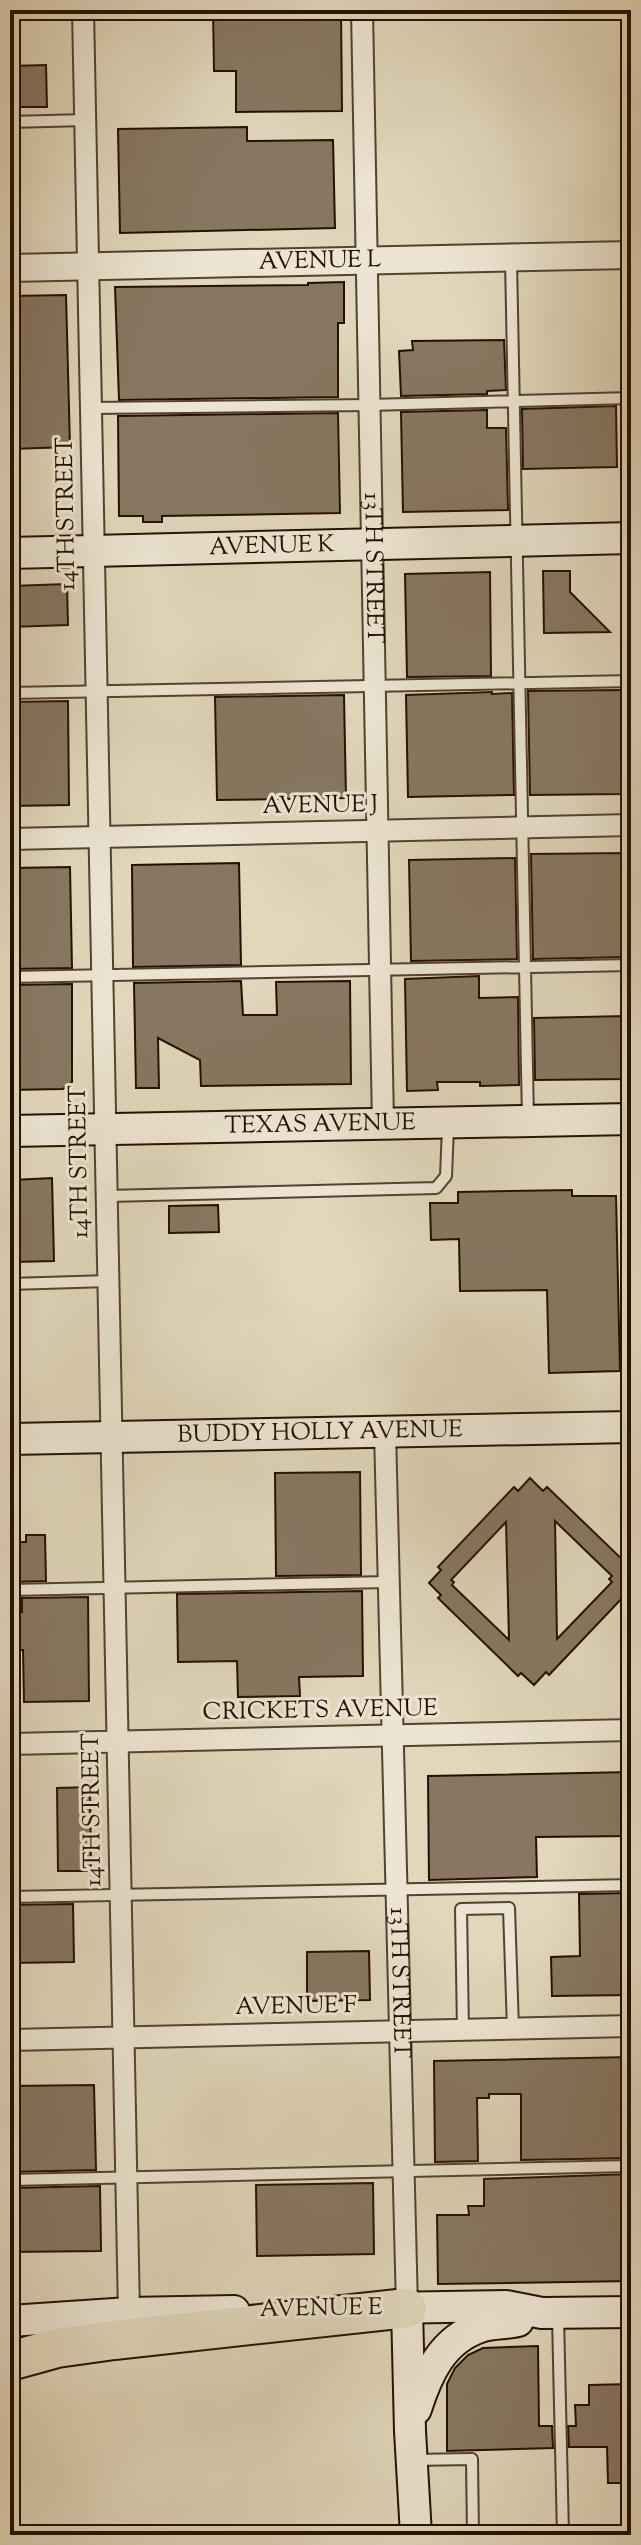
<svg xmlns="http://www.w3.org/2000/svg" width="641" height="2545" font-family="'Sorts Mill Goudy',serif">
  <rect width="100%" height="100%" fill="#e1d7bb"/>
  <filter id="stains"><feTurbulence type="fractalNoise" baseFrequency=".0025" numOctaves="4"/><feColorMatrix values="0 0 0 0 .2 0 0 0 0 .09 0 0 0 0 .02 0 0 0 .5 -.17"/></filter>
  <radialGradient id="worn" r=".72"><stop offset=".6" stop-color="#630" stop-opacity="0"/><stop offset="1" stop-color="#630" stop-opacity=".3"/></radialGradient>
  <path fill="#877762" stroke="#260f02" stroke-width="2" fill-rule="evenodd" d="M213,10h128l1,101 -106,1v-41h-22z
    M46,65l1,42h-37v-41z
    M247,127v14l86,-1 2,88 -215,5 -2,-104z
    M344,282v41h-6v74l-219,3 -4,-113 193,-2v-2z
    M66,295l4,152 -60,2v-153z
    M504,340l2,50 -19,1v3l-86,2 -2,-45 14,-1 -1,-9z
    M616,406l1,61 -94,2 -1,-60z
    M487,410v18h19l2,82 -105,2 -2,-100z
    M338,413l2,100 -178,3v6h-19v-6h-24l-1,-100z
    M543,571h27v21l40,40 -66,1z
    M490,572l1,104 -84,1 -2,-103z
    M67,584l1,41 -58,2v-41z
    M621,690l2,104 -93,1 -2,-104z
    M492,692v2l20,-1 2,102 -106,2 -2,-102z
    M344,695l2,103 -129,2 -2,-103z
    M68,701l1,104 -59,1v-104z
    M626,853v104l-93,2 -2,-105z
    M515,858l2,101 -106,2 -2,-101z
    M239,863l2,102 -108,2 -1,-102z
    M70,867l2,101 -62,1v-101z
    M479,976v22l39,-1 1,88 -39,1v-4h-43l1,8 -31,1 -2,-112z
    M241,981l2,34h34l-1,-33 74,-1 1,103 -150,2 -1,-26 -42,-22 1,50h-23l-2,-105z
    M72,984v98l-9,7 -53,1v-105z
    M627,1016l1,63 -93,1 -1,-62z
    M52,1178l2,83 -40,1 -1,-82z
    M572,1190v6h44l4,175 -71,2 -2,-83 -87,1 -1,-52 -28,1 -1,-37h28v-11z
    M218,1205l1,27 -50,1v-27z
    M360,1472l1,103 -85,1 -1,-103z
    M530,1478l13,13 4,-4 79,76 -3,4 8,8v8l-8,8 3,3 -77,81 -3,-3 -12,13 -13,-12 -3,3 -80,-78 3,-3 -12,-12 12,-13 -3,-3 76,-80 4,4zM555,1521l57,55 -3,3 3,3 -55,57zM506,1522l3,118 -57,-55 2,-3 -3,-2z
    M26,1535h19l1,46 -36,1v-40h16z
    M362,1591l1,85 -64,1 1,19 -62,1 -1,-36 -59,1 -1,-68z
    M88,1597l1,104 -65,1 -1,-52h-6v-39l5,1v-14z
    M631,1772v64l-95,1 1,40 -108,3 -1,-104z
    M90,1787l1,84h-33l-1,-83z
    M631,1893v102l-79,1 -1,-39 29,-1 -1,-62z
    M73,1904l1,58 -64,1v-58z
    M369,1951l1,49 -63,1v-49z
    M631,2057v101l-110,2v-66h-32v4h-12l1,63 -43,1 -1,-101z
    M94,2085l2,85 -86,2v-86z
    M631,2174v107l-193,3 -1,-69h32l-1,-9h16v-27z
    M373,2183l1,71 -117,2 -1,-71z
    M100,2186l1,65 -91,1v-64z
    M538,2346l1,80h13l1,22 -106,3v-67l8,-16 13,-13 15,-7z
    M631,2384v99h-23l-1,-36h-38l-1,-21h8l-1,-21h14v-20z"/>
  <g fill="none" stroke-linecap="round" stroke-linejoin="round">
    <defs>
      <path id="service" d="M10,122l75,-2
        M511,260l17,859
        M91,408l278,-3 262,-7
        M10,693l621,-12
        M10,977l621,-12
        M107,1196l329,-8 10,-12 2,-49
        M10,1284l99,-3
        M10,1590l379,-8
        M10,1897l621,-12
        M463,2030l-2,-121 48,-1 4,121
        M10,2180l621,-14
        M558,2317l5,218
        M413,2460l59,-1 1,76"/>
      <g id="minor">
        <path d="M83,10l46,2303"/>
        <path id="s1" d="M362,10l21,1114"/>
        <path d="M10,839l621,-14"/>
        <path id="s2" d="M385,1431l22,877"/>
        <path d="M10,1744l621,-14"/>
        <path d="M10,2040l621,-14"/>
      </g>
      <g id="tertiary">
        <path id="s3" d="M10,268l621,-13"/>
      </g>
      <g id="secondary">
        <path id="s4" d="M10,553l621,-15"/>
        <path id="s5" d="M10,1131l621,-12"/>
        <path id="s6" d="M10,1439l621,-12"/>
        <path d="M386,2308l120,-2 36,7 89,-1"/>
        <path d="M407,2308l3,123 6,104"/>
        <path d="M10,2321l119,-8 105,-2"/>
        <path d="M416,2409c11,-35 26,-69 64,-82 12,-4 26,-3 38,-6"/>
      </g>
      <path id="motorway" d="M10,2361l47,-13 57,-8 293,-32"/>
    </defs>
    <use href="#service" stroke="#554130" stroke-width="14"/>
    <use href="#minor" stroke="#554130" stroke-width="24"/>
    <use href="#tertiary" stroke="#554130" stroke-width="30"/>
    <use href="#secondary" stroke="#260f02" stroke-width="34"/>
    <use href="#motorway" stroke="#260f02" stroke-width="42"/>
    <use href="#service" stroke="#ece5d3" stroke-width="10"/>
    <use href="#minor" stroke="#ece5d3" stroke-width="20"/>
    <use href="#tertiary" stroke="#ece5d3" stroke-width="26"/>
    <use href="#secondary" stroke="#ece5d3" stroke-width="30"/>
    <use href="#motorway" stroke="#e1d7bb" stroke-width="38"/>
  </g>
  <g text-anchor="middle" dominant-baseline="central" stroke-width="6" stroke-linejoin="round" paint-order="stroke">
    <g font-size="24" fill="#260f02" stroke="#ece5d3">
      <text stroke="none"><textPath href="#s3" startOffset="310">AVENUE L</textPath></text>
      <text transform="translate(67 514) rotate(-91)">14TH STREET</text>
      <text stroke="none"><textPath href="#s4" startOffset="262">AVENUE K</textPath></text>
      <text stroke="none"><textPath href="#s1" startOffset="558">13TH STREET</textPath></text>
      <text transform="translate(320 806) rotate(-1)">AVENUE J</text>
      <text stroke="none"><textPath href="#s5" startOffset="310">TEXAS AVENUE</textPath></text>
      <text transform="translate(80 1162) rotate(-91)">14TH STREET</text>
      <text stroke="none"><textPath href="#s6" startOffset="310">BUDDY HOLLY AVENUE</textPath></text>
      <text transform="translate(320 1711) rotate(-1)">CRICKETS AVENUE</text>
      <text transform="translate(93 1810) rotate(-91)">14TH STREET</text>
      <text stroke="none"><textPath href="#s2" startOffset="552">13TH STREET</textPath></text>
      <text transform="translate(296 2007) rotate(-1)">AVENUE F</text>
      <text transform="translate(321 2309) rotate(-1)">AVENUE E</text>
    </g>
  </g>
  <rect width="641" height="2545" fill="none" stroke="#e1d7bb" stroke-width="40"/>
  <rect x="12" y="12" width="617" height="2521" fill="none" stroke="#260f02" stroke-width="4"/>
  <rect x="20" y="20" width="601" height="2505" fill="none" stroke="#260f02" stroke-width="2"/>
  <rect width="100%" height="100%" filter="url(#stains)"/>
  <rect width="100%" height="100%" fill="url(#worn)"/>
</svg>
